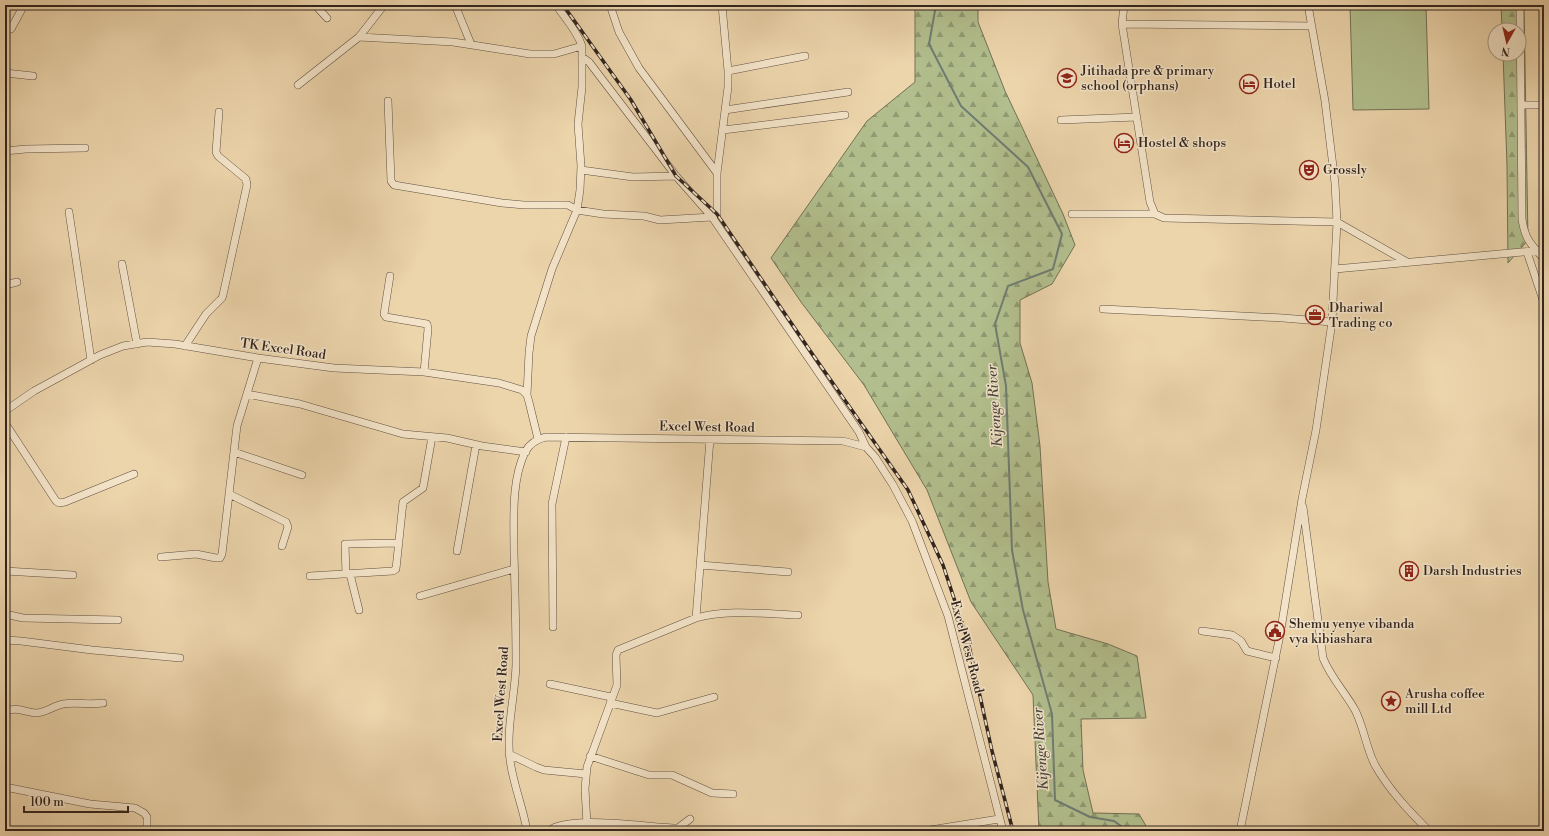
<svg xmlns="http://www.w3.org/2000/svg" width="1549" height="836" font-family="'Libre Bodoni',serif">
  <defs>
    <pattern id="forest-firs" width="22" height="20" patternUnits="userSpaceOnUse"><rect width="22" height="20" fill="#b2be8d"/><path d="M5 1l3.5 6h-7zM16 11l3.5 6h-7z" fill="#919a73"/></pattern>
  </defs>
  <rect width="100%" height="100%" fill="#ecd4ab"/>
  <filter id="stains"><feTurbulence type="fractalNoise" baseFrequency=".005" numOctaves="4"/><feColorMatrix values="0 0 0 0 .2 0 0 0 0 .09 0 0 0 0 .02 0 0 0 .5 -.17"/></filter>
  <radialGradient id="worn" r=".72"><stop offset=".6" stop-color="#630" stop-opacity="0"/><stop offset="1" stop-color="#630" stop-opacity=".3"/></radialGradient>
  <path fill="url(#forest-firs)" stroke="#727156" d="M915,5h63v17l27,69 58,123 12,31 -23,39 -32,16v43l12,40 8,63 8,136 8,47 52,15 29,12 9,62 -65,1 2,51 10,43 46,1 10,17h-110l-6,-136 -62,-93 -44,-112 -63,-105 -63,-83 -30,-44 96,-137 48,-39z
    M1501,5h23l4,235 -20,23 -1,-98 -4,-111h16v-24h-17z"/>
  <path fill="#b2be8d" stroke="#727156" d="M1350,5h76l3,104 -76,1z"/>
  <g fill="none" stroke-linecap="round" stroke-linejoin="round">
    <path stroke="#6f7d73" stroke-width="2" d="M936,5l-7,39 32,62 67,61 34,67 -9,35 -45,17 -13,38 11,62 6,164 11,60 29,104 3,86 35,17 24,4 14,10"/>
    <defs>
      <path id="street" d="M315,5l12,13
        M455,5l16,39
        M610,5l9,27 20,36 78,105
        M1124,5l-2,19 28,178 5,12 9,4 173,4 70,40
        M1520,5l2,214c3,21 9,25 22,40
        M1122,24l190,2
        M5,30l6,-1 13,-24
        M359,37l25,-32
        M582,57l7,5 87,114 36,41 147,215 7,15
        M728,71l77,-15
        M5,73l28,3
        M298,85l61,-48 94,5 77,12h24l28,-8
        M388,101l3,80 3,4 108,18 22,2h44l9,5 26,4 41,2 16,4 52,-3
        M1521,105h23
        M725,110l123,-18
        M1061,120l76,-3
        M723,130l122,-15
        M5,151l21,-2 59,-1
        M581,170l52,7 43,-1
        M69,212l22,148
        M717,214v-41l11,-86v-16l-6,-66
        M1072,214h83
        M1527,252l17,51
        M122,264l15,80
        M1335,269l209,-19
        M390,276l-6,38 2,3 41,7 1,5 -4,43
        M5,285l12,-3
        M1103,309l180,9 49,4
        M185,346l21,-32 16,-16 1,-3 24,-110 -1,-6 -28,-23 -2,-4 3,-40
        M247,394l53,10 103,30 44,4 35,8 44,6
        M527,395l2,-42 2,-17 21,-67 25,-59 3,-20 1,-24 -3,-42 4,-37v-41c-5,-15 -17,-28 -26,-41
        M5,411l29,-20 66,-36 23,-9 24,-4 28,2 83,14 76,10 90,4 75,11 23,7 5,5 2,7 9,37
        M5,423l51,78 3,2 6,-1 69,-28
        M234,452l68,23
        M229,494l57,28 2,5 -6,19
        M1303,507l20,151c8,20 22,34 32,52 9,17 11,38 20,55 14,25 34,46 54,66
        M457,551l19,-106
        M161,557l35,-3 20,4h4l2,-4 15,-128 21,-68
        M700,565l88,7
        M5,571l68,4
        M346,574l-1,-30 54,-1
        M350,574l9,36
        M310,576l83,-5 3,-2 7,-67 20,-14 9,-51
        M420,596l94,-27
        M5,614l18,4 95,2
        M696,618l14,-179
        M553,627l-1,-123 14,-67
        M1202,631l30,4 9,6 6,10 29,7
        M5,640l16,1 71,9 88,8
        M550,684l61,13
        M610,703l47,10 57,-16
        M5,712c11,-6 19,0 31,1 9,0 17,-7 27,-9 13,-2 27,1 40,-1
        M509,754l27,13 8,3 42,4
        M590,756l59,19h23l40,18 21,1
        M5,787l85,17 45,4 9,5 3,4v14
        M587,824l-2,-35 2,-22 30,-82 -1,-30 2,-5 78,-32c32,-9 69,-4 102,-3
        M527,831c-4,-24 -14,-47 -17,-71 -4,-32 5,-64 6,-95 0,-38 -1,-75 -2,-113 0,-33 -3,-70 11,-100 5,-9 12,-13 21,-15l297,4 23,6 9,10 18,28 19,36 36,95 55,215
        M549,831c19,-17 102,-3 129,-3l12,-9
        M924,831l75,-12
        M1240,831l40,-196 22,-136 14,-69 16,-108 5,-100 -2,-39 -10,-82 -17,-96"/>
    </defs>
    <use href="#street" stroke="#605041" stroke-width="8"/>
    <use href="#street" stroke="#f3e3c8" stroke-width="7"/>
    <defs>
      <path id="rail" d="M563,5l68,95 45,76 41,38 96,141 95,135 35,75 25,76 24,110 21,80"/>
    </defs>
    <use href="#rail" stroke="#31241e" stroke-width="3.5"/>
    <use href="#rail" stroke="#f3e3c8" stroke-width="2" stroke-dasharray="6" stroke-linecap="butt"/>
  </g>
  <defs>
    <symbol id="school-ring" viewBox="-11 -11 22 22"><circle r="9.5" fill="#f3e3c8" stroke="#8f2418" stroke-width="1.5"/><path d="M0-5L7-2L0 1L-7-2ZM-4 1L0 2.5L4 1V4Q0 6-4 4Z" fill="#8f2418"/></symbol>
    <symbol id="hotel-ring" viewBox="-11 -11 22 22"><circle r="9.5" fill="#f3e3c8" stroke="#8f2418" stroke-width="1.5"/><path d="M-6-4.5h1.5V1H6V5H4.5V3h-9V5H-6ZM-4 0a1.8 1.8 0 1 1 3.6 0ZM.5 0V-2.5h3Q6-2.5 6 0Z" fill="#8f2418"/></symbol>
    <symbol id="theatre-ring" viewBox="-11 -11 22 22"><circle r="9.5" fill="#f3e3c8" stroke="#8f2418" stroke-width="1.5"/><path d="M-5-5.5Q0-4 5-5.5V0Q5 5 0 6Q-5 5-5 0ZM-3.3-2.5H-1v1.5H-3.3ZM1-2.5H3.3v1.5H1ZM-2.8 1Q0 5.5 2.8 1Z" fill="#8f2418"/></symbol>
    <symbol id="office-ring" viewBox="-11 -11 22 22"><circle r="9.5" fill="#f3e3c8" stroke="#8f2418" stroke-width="1.5"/><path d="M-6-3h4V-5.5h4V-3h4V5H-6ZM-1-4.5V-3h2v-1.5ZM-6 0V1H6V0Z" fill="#8f2418"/></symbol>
    <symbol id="building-ring" viewBox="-11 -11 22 22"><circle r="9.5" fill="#f3e3c8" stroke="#8f2418" stroke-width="1.5"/><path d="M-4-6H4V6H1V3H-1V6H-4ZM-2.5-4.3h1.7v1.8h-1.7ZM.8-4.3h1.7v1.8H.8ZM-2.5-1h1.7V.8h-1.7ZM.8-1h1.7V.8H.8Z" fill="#8f2418"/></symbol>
    <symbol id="civic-ring" viewBox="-11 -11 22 22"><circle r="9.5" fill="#f3e3c8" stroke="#8f2418" stroke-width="1.5"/><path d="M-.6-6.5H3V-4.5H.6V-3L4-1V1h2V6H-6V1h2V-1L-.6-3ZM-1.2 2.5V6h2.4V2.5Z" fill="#8f2418"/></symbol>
    <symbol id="sight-ring" viewBox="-11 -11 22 22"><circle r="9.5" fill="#f3e3c8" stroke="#8f2418" stroke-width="1.5"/><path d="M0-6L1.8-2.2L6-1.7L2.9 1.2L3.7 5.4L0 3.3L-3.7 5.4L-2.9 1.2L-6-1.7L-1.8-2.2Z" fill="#8f2418"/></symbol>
  </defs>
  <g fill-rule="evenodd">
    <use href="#school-ring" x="1056" y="67" width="22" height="22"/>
    <use href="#hotel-ring" x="1238" y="73" width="22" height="22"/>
    <use href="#hotel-ring" x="1113" y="132" width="22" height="22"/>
    <use href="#theatre-ring" x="1298" y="159" width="22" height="22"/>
    <use href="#office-ring" x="1304" y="304" width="22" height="22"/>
    <use href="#building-ring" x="1398" y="560" width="22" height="22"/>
    <use href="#civic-ring" x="1264" y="620" width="22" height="22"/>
    <use href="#sight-ring" x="1380" y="690" width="22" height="22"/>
  </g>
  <g text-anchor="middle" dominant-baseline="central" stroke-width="3" stroke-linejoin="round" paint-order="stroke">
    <g font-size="13" fill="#31241e" stroke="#f3e3c8" text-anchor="start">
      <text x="1081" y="71">Jitihada pre &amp; primary<tspan x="1081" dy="15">school (orphans)</tspan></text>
      <text x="1263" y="84">Hotel</text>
      <text x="1138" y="143">Hostel &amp; shops</text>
      <text x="1323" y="170">Grossly</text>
      <text x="1329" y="308">Dhariwal<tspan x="1329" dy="15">Trading co</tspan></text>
      <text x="1423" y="571">Darsh Industries</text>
      <text x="1289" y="624">Shemu yenye vibanda<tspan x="1289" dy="15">vya kibiashara</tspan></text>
      <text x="1405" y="694">Arusha coffee<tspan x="1405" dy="15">mill Ltd</tspan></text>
    </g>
    <g font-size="13" fill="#31241e" stroke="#f3e3c8">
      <text transform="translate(283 349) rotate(8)">TK Excel Road</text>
      <text transform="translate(707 427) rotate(1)">Excel West Road</text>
      <text transform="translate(967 647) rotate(75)">Excel West Road</text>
      <text transform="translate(501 694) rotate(-86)">Excel West Road</text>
    </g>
    <g font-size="14" font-style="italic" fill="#4b4942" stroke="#f3e3c8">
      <text transform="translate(995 406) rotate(-94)">Kijenge River</text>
      <text transform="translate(1041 749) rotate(-94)">Kijenge River</text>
    </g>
  </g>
  <rect width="1549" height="836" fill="none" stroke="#ecd4ab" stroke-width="20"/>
  <rect x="6" y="6" width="1537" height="824" fill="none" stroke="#31241e" stroke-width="2"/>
  <rect x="10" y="10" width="1529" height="816" fill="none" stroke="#31241e"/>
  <g transform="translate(1507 42) rotate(188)"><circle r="19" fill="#f3e3c8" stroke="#a59784"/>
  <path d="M0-3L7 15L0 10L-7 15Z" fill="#8f2418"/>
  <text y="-6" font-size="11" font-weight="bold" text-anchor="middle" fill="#31241e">N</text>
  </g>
  <path d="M24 806v6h104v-6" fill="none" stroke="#31241e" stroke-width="2"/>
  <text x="30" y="806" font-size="12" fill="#31241e" stroke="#f3e3c8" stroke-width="3" paint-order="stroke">100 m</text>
  <rect width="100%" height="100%" filter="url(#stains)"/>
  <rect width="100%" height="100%" fill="url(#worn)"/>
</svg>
